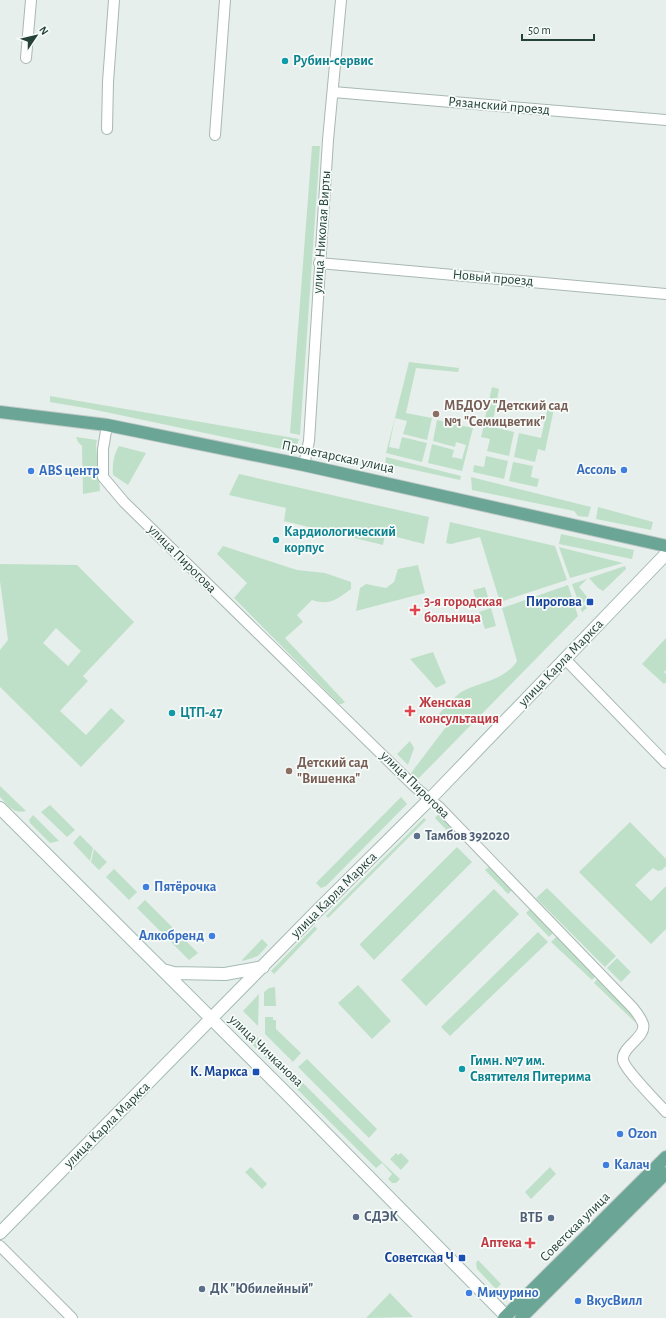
<svg xmlns="http://www.w3.org/2000/svg" width="666" height="1318" font-family="'Alegreya Sans',sans-serif">
  <rect width="100%" height="100%" fill="#e6efeb"/>
  <path fill="#bfe0c8" fill-rule="evenodd" d="M312,146h8l-20,289 -10,-2z
    M409,362l50,6 -1,4 -42,-4 -10,45 26,5 -5,22 -24,-6 4,-13 -12,-3 -6,29 10,2 3,-12 25,6 -5,19 -36,-9z
    M492,387l7,2 -6,32 -8,-3z
    M50,396l238,41 11,2c-2,7 -5,11 -13,11l-195,-41 -41,-7z
    M549,402l6,2 -10,47 -7,-2 -3,13 -21,-5 5,-24 22,5z
    M437,420l36,8 -11,43 -34,-8 4,-19 22,6 -2,7 10,2 4,-14 -10,-3 -1,5 -22,-6z
    M484,425l30,7 -5,24 -22,-5 3,-12 -9,-2z
    M76,437l21,3 -1,5 4,46 -17,3 -1,-48 -4,-4z
    M119,446l27,7 -18,32 -15,-10c-1,-10 1,-21 6,-29z
    M486,456l22,5 -4,18 -31,-7 1,-7 10,2z
    M386,457l75,19 -1,4 -68,-15 -7,3z
    M513,462l20,4 -2,11 8,2 -2,8 -28,-6z
    M239,474l190,43 -5,27 -39,-10 -2,11 -99,-24 2,-13 -57,-13z
    M471,477l120,30 -3,10 -10,-1 -4,-5 -102,-21z
    M598,507l55,15 -2,8 -55,-11z
    M450,522l105,24 12,34 -67,22 -20,-65 -29,7 -5,-1z
    M561,534l73,16 -2,9 -73,-15z
    M223,546l74,24 28,3 26,9v7c-14,10 -21,17 -39,11l-15,15 6,7 -18,16 60,64 -3,2h-3l-105,-106 13,-15 -30,-29z
    M559,547l64,16 -53,15z
    M0,564l77,1 57,57 -51,54 5,5 -28,30 26,24 25,-27 14,13 -44,46 -81,-80v-37l8,-10 -8,-59zM56,628l25,23 -13,15 -25,-23z
    M418,565l7,28 -69,18 4,-23 6,-4 20,4 8,-6 4,-13z
    M625,566l1,3 -23,22 -5,-3 -9,-10z
    M587,579l-8,8 9,11 -5,5 4,5 -5,4 -10,-28z
    M568,585l10,31 -161,164 -6,-7 35,-46 -10,-10c8,-8 19,-22 27,-26 20,-10 42,-11 54,-30l-15,-53z
    M485,587l5,17 -12,4 -5,-18z
    M491,608l5,18 -11,3 -6,-17z
    M666,638v32l-2,2 2,2v8l-2,2 -22,-20z
    M433,652l13,31 -10,5 -26,-29z
    M410,741l4,7 -6,17 -11,-11z
    M0,786l26,25c-13,3 -17,-5 -26,-14z
    M401,797l6,7 -81,82 -5,2 -5,-5z
    M50,805l25,25 -8,7 -26,-25z
    M439,813l20,21 -4,5 -20,-21z
    M33,815l26,26 -9,2 -20,-20 -1,-3z
    M424,818l2,2 -98,98 -2,-2z
    M630,822l36,37v7l-4,4 -4,1 -5,-3 -18,17 16,16 15,-15v43l-15,15 -72,-72z
    M80,835l13,13 -3,13 -17,-18z
    M457,847l15,15 -98,98 -14,-15v-1z
    M94,849l13,13 -8,8 -8,-8z
    M490,866l22,24 -4,4 -23,-24z
    M114,869l23,23 -8,8 -23,-23z
    M547,888l69,68 -11,11 -69,-69z
    M494,889l25,25 -93,92 -25,-26z
    M145,900l53,53 -9,7 -52,-52z
    M530,909l23,24 -4,4 -23,-24z
    M315,926l2,3 -43,45 -3,-3z
    M538,932l10,10 -98,94 -9,-9z
    M557,936l39,40 -4,4 -41,-38z
    M262,939l6,6 -10,11 -15,5 -1,-1z
    M617,958l14,14 -10,10 -14,-14z
    M598,978l31,33 7,12 -42,-40z
    M358,985l33,36 -19,18 -34,-36z
    M275,987l1,19h-12v-14l5,-4z
    M259,994l-1,32 -15,-15z
    M237,1017l144,144 19,18 -4,4h-4l-4,-4 4,-5 -10,-11 -6,5 -145,-145z
    M265,1017h8v3h3v9l25,24 -8,9 -28,-28z
    M307,1059l70,70 -8,9 -71,-71z
    M396,1153l2,2 3,-2 8,8 -8,9 -11,-11z
    M251,1167l16,17 -5,5 -17,-17z
    M550,1167l6,7 -25,25 -6,-7z
    M478,1260l23,24 -5,5 -19,-20 -1,-6z
    M390,1293l23,24 -47,1z"/>
  <g fill="none" stroke-linecap="round" stroke-linejoin="round">
    <defs>
      <path id="street" d="M26,58l5,-58
        M333,92l333,28
        M107,129l1,-47 6,-82
        M215,135l10,-135
        M319,263l347,31
        M107,425l-4,24v28l21,25 290,284 25,21 194,201c4,5 8,10 10,16 4,13 -22,23 -20,36 2,10 35,43 43,52
        M304,465l5,-24 19,-301 13,-140
        M565,659l101,104
        M0,1246l72,72"/>
      <path id="secondary" d="M0,808l288,287 218,221
        M163,970l11,3 51,1 38,-7
        M0,1233l317,-322 113,-112 236,-245"/>
      <path id="primary" d="M0,412l107,13 197,40 362,81
        M504,1318l162,-161
        M521,1318l145,-145"/>
    </defs>
    <use href="#street" stroke="#a8b8b2" stroke-width="12"/>
    <use href="#secondary" stroke="#a4bbb3" stroke-width="14"/>
    <use href="#primary" stroke="#c2cac8" stroke-width="14"/>
    <use href="#street" stroke="#fff" stroke-width="10"/>
    <use href="#secondary" stroke="#fff" stroke-width="12"/>
    <use href="#primary" stroke="#6aa596" stroke-width="12"/>
  </g>
  <g fill="#0f9aa8" stroke="#f7fbf9" stroke-width="1.5">
    <circle cx="285" cy="61" r="4"/>
    <circle cx="276" cy="540" r="4"/>
    <circle cx="172" cy="713" r="4"/>
    <circle cx="462" cy="1069" r="4"/>
  </g>
  <g fill="#8d6e63" stroke="#f7fbf9" stroke-width="1.5">
    <circle cx="436" cy="414" r="4"/>
    <circle cx="289" cy="771" r="4"/>
  </g>
  <g fill="#3f7fe0" stroke="#f7fbf9" stroke-width="1.5">
    <circle cx="624" cy="470" r="4"/>
    <circle cx="31" cy="471" r="4"/>
    <circle cx="146" cy="887" r="4"/>
    <circle cx="212" cy="936" r="4"/>
    <circle cx="620" cy="1134" r="4"/>
    <circle cx="606" cy="1165" r="4"/>
    <circle cx="469" cy="1293" r="4"/>
    <circle cx="578" cy="1301" r="4"/>
  </g>
  <g fill="#1a4fb4" stroke="#f7fbf9" stroke-width="1.5">
    <rect x="586" y="598" width="8" height="8" rx="2"/>
    <rect x="252" y="1068" width="8" height="8" rx="2"/>
    <rect x="458" y="1254" width="8" height="8" rx="2"/>
  </g>
  <g fill="#e0444e" stroke="#f7fbf9" stroke-width="1.5">
    <path d="M413 604h4v4h4v4h-4v4h-4v-4h-4v-4h4z"/>
    <path d="M408 705h4v4h4v4h-4v4h-4v-4h-4v-4h4z"/>
    <path d="M528 1237h4v4h4v4h-4v4h-4v-4h-4v-4h4z"/>
  </g>
  <g fill="#5c6f8a" stroke="#f7fbf9" stroke-width="1.5">
    <circle cx="417" cy="836" r="4"/>
    <circle cx="356" cy="1217" r="4"/>
    <circle cx="551" cy="1218" r="4"/>
    <circle cx="202" cy="1289" r="4"/>
  </g>
  <g text-anchor="middle" dominant-baseline="central" stroke-width="3.5" stroke-linejoin="round" paint-order="stroke">
    <g font-size="14" font-weight="bold" fill="#0d838f" stroke="#f7fbf9" text-anchor="start">
      <text x="293" y="61">Рубин-сервис</text>
      <text x="284" y="532">Кардиологический<tspan x="284" dy="16">корпус</tspan></text>
      <text x="180" y="713">ЦТП-47</text>
      <text x="470" y="1061">Гимн. №7 им.<tspan x="470" dy="16">Святителя Питерима</tspan></text>
    </g>
    <g font-size="14" fill="#24423a" stroke="#f7fbf9">
      <text transform="translate(499 106) rotate(5)">Рязанский проезд</text>
      <text transform="translate(322 232) rotate(-86)">улица Николая Вирты</text>
      <text transform="translate(493 278) rotate(5)">Новый проезд</text>
      <text transform="translate(338 457) rotate(12)">Пролетарская улица</text>
      <text transform="translate(182 559) rotate(45)">улица Пирогова</text>
      <text transform="translate(561 663) rotate(-46)">улица Карла Маркса</text>
      <text transform="translate(415 785) rotate(44)">улица Пирогова</text>
      <text transform="translate(334 895) rotate(-45)">улица Карла Маркса</text>
      <text transform="translate(266 1051) rotate(44)">улица Чичканова</text>
      <text transform="translate(107 1125) rotate(-45)">улица Карла Маркса</text>
      <text transform="translate(575 1227) rotate(-45)">Советская улица</text>
    </g>
    <g font-size="14" font-weight="bold" fill="#785e54" stroke="#f7fbf9" text-anchor="start">
      <text x="444" y="406">МБДОУ "Детский сад<tspan x="444" dy="16">№1 "Семицветик"</tspan></text>
      <text x="297" y="763">Детский сад<tspan x="297" dy="16">"Вишенка"</tspan></text>
    </g>
    <g font-size="14" font-weight="bold" fill="#366cbe" stroke="#f7fbf9" text-anchor="start">
      <text x="616" y="470" text-anchor="end">Ассоль</text>
      <text x="39" y="471">ABS центр</text>
      <text x="154" y="887">Пятёрочка</text>
      <text x="204" y="936" text-anchor="end">Алкобренд</text>
      <text x="628" y="1134">Ozon</text>
      <text x="614" y="1165">Калач</text>
      <text x="477" y="1293">Мичурино</text>
      <text x="586" y="1301">ВкусВилл</text>
    </g>
    <g font-size="14" font-weight="bold" fill="#be3a42" stroke="#f7fbf9" text-anchor="start">
      <text x="424" y="602">3-я городская<tspan x="424" dy="16">больница</tspan></text>
      <text x="419" y="703">Женская<tspan x="419" dy="16">консультация</tspan></text>
      <text x="522" y="1243" text-anchor="end">Аптека</text>
    </g>
    <g font-size="14" font-weight="bold" fill="#164399" stroke="#f7fbf9" text-anchor="end">
      <text x="582" y="602">Пирогова</text>
      <text x="248" y="1072">К. Маркса</text>
      <text x="454" y="1258">Советская Ч</text>
    </g>
    <g font-size="14" font-weight="bold" fill="#4e5e75" stroke="#f7fbf9" text-anchor="start">
      <text x="425" y="836">Тамбов 392020</text>
      <text x="364" y="1217">СДЭК</text>
      <text x="543" y="1218" text-anchor="end">ВТБ</text>
      <text x="210" y="1289">ДК "Юбилейный"</text>
    </g>
  </g>
  <g transform="translate(36 36) rotate(55)" stroke="#f7fbf9" stroke-width="3" paint-order="stroke">
  <path d="M0-3L7 15L0 10L-7 15Z" fill="#24423a"/>
  <text y="-6" font-size="11" font-weight="bold" text-anchor="middle" fill="#24423a">N</text>
  </g>
  <path d="M522 34v6h72v-6" fill="none" stroke="#24423a" stroke-width="2"/>
  <text x="528" y="34" font-size="12" fill="#24423a" stroke="#f7fbf9" stroke-width="3" paint-order="stroke">50 m</text>
</svg>
